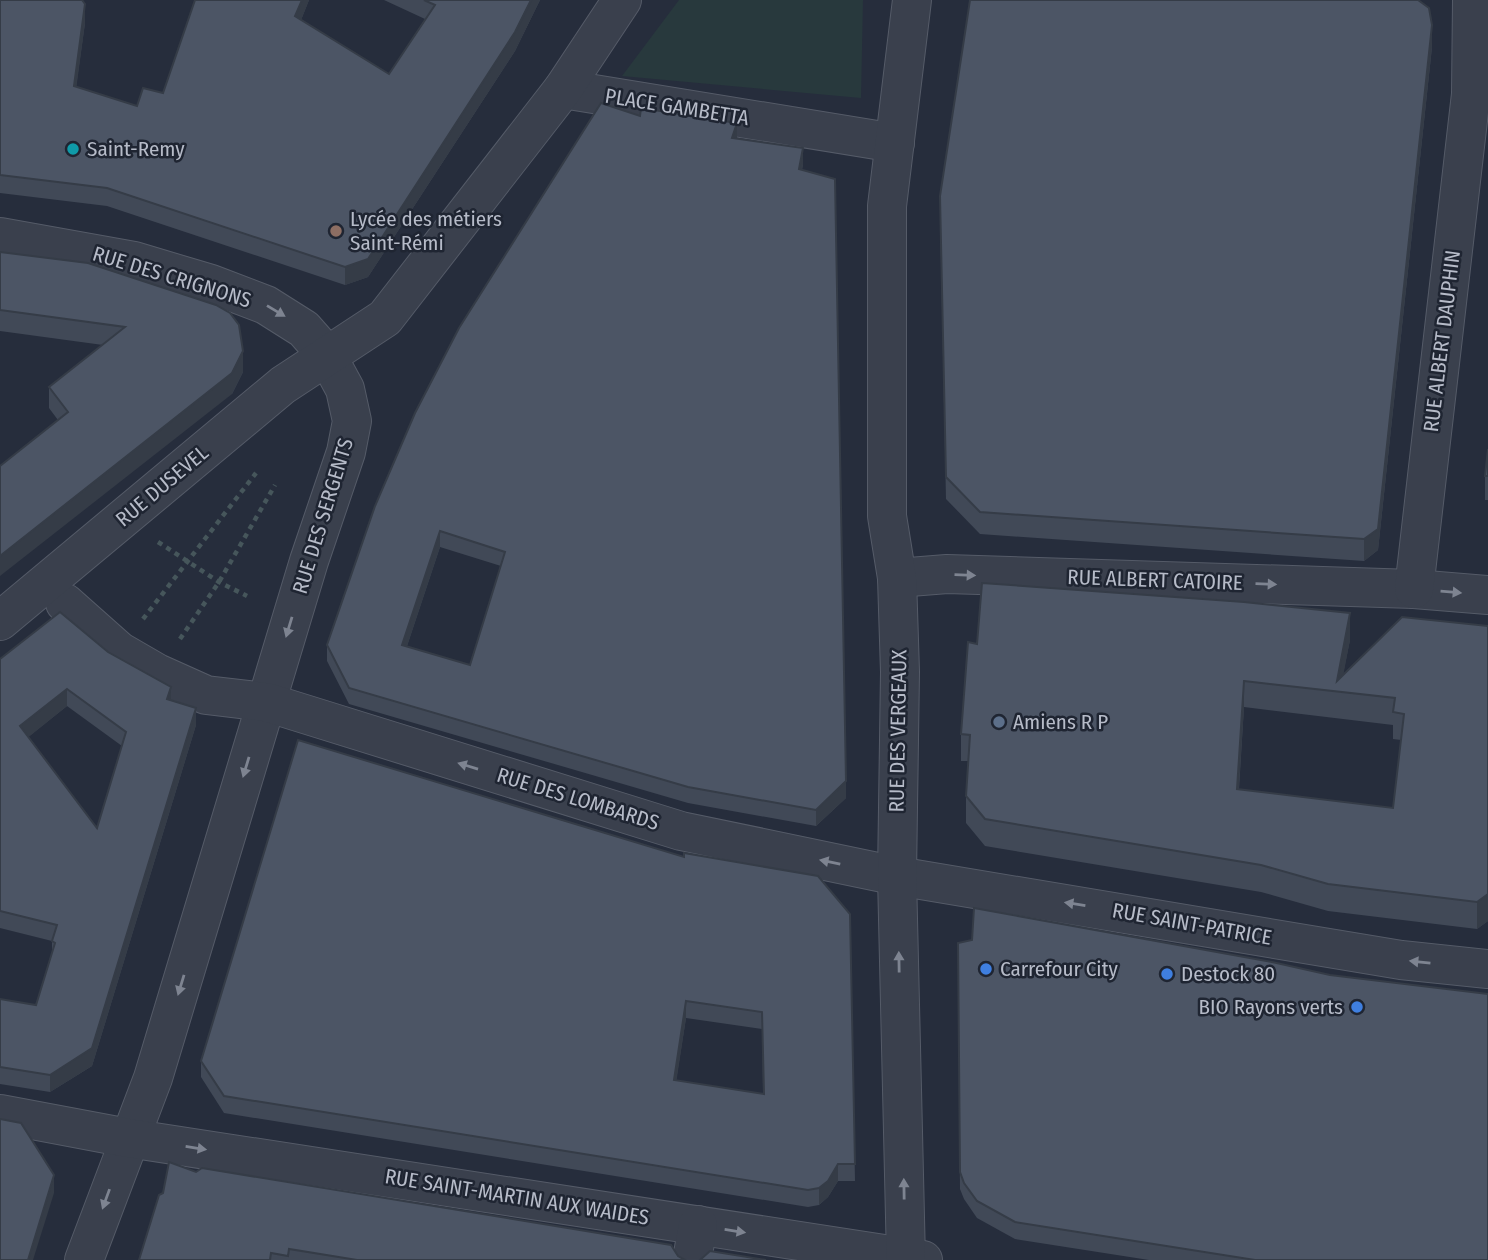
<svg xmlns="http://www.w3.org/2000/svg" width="1488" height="1260" viewBox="0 0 1488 1260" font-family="'Fira Sans Condensed',sans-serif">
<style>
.green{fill:#28393d}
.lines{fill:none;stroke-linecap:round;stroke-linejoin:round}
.minor-casing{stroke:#555b68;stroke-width:40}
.path{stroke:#46565b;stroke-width:4.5;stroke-dasharray:5 5;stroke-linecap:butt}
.minor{stroke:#3a404d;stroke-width:38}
.wall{fill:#414957;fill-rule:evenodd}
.shaded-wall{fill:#353c47}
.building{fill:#4c5565;stroke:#353c47;stroke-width:2;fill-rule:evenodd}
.oneway{fill:#7e8491}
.culture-dot{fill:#0f9aa8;stroke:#1f2532;stroke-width:2.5}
.education-dot{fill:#8d6e63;stroke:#1f2532;stroke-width:2.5}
.service-dot{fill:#5c6f8a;stroke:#1f2532;stroke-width:2.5}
.shop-dot{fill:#3f7fe0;stroke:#1f2532;stroke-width:2.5}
.labels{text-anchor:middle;stroke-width:5;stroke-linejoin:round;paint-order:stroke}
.street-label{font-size:21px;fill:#b6bbc8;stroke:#1f2532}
.poi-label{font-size:21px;fill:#b6bbc8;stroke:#1f2532;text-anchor:start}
</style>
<rect width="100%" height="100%" fill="#262d3c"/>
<polygon class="green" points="679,0 863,0 861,98 622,76"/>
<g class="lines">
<g class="minor-casing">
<g id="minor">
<polyline points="563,89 895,143"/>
<polyline points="0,237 134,261 211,284 266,305 304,329 326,354 345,389 352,421 346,452 309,561 153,1078 84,1260"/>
<polyline points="897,578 947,574 1414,589 1488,595"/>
<polyline points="1414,589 1471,94 1472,0"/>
<polyline points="65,603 119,651 157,673 206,695 266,702 681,831 897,876 1401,960 1488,969"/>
<polyline points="0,621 283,385 385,318 563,89 622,0"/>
<polyline points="0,1114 128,1138 923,1260"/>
<polyline points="692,1260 698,1225"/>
<polyline points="906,1260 897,876 900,672 897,578 887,516 887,206 912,0"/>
</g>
</g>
<g class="path">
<polyline points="158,542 219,582 247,596"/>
<polyline points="143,619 256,473"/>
<polyline points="180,639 219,582 275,485"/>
</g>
<use href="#minor" class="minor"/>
</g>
<g class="wall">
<polygon points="0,0 85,23 76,87 137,106 163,93 195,0 309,0 301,20 389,74 425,19 384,0 540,0 515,51 368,277 345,285 107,206 0,193"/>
<polygon points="1432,47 1378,550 1364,561 980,534 946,499 940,217"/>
<path d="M640,116L737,138L803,164L802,170L846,798L816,826L688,803L349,704L327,661V645ZM440,547L501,566L470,665L407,646Z"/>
<polygon points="0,252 243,372 232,394 58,420 49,408 49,387 103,345 0,331"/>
<polygon points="1488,449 1488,500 1485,500 1485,476"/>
<path d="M1488,626V921L1477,929L1328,911L1261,892L985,846L966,823V796L968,761H961V734L977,644L1350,640L1343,674ZM1244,707L1393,725V739L1401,740L1393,808L1239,789Z"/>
<path d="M108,652L171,700L196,725L92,1066L50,1092L0,1084V999L36,1005L52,953V941L0,928V659ZM67,706L122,746L97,828L28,737Z"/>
<path d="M850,914L855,1181H838L828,1197L819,1205L808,1207L224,1113L201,1077V1061ZM686,1018L762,1029L763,1094L676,1081Z"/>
<polygon points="958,943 1488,1260 1149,1260 1015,1239 977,1218 964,1199 960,1189"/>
<polygon points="196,1172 678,1256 685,1260 139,1260"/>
</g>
<g class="shaded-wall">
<polygon points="302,0 309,0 295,35 295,16"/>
<polygon points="531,0 540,0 515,51 368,277 345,285 345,267"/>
<polygon points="85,4 85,23 74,105 74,86"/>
<polygon points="1432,25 1432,47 1378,550 1364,561 1364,539"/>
<polygon points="737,123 737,139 732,138"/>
<polygon points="803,148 803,164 799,185 799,169"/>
<polygon points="243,351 243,372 232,394 0,576 0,556"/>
<polygon points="440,531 440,547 402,661 402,645"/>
<polygon points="1350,613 1350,640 1340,692 1337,681"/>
<polygon points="1244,681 1244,707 1237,815 1237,789"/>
<polygon points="171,687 171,705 167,699"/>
<polygon points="67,689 67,706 20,744 20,726"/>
<polygon points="196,708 196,725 92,1066 50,1092 50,1075"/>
<polygon points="846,781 846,798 816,826 816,810"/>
<polygon points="1488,894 1488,921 1477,929 1477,902"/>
<polygon points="686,1001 686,1018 674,1097 674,1080"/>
<polygon points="838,1164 838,1181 828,1197 819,1205 819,1188"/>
<polygon points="54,1175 54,1193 33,1260 28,1260"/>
</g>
<g class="building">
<polygon points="0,0 82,0 85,4 74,86 137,106 143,88 163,93 195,0 302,0 295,16 389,74 435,5 424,0 531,0 515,32 368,259 345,267 107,188 0,175"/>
<polygon points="970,0 1418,0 1429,8 1432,25 1378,529 1364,539 980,512 946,477 940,196"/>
<path d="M601,103L640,116L641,108L737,123L732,138L803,148L799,169L835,179L846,781L816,810L688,787L349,688L327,645L375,506L415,413L459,328ZM440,531L505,552L470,665L402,645Z"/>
<polygon points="0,252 88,263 216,305 230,313 239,325 243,351 232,373 0,556 0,466 68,412 49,387 125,327 0,310"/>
<polygon points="1488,449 1488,476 1485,476"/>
<path d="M982,583L1244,602L1350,613L1337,681L1402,617L1488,626V894L1477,902L1328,884L1261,865L985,819L966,796L970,735L961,734L968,642L977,644ZM1244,681L1395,698L1393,712L1404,714L1393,808L1237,789Z"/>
<path d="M60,612L108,652L171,687L167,699L196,708L92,1048L50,1075L0,1067V999L36,1005L55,943L52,941L57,925L0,911V659ZM67,689L126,732L97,828L20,726Z"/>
<path d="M298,740L684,857V853L818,876L850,914L855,1164H838L828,1181L819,1188L808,1190L224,1096L201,1061ZM686,1001L762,1012L764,1094L674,1080Z"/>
<polygon points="974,908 1272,962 1330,975 1488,994 1488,1260 1255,1260 1015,1222 977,1201 964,1183 960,1172 958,943 972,940"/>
<polygon points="0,1119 21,1123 54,1175 28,1260 0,1260"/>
<polygon points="169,1162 196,1172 202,1168 671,1245 678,1256 685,1260 357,1260 289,1249 288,1256 271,1253 270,1260 139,1260 159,1195 163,1193"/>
<polygon points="710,1251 766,1260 700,1260"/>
</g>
<defs><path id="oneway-solid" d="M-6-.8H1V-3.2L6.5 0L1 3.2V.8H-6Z" transform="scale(1.75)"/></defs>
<g class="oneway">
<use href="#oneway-solid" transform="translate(276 311) rotate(31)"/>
<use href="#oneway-solid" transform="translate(965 575) rotate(2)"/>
<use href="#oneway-solid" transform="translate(1266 584) rotate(2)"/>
<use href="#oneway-solid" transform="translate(1451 592) rotate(5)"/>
<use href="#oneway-solid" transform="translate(289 627) rotate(107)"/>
<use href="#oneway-solid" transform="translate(468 766) rotate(-163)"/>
<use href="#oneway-solid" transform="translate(246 767) rotate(107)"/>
<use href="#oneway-solid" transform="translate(830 862) rotate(-168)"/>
<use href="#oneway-solid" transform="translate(1075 904) rotate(-171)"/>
<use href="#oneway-solid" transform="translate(899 962) rotate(-91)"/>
<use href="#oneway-solid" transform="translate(1420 962) rotate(-174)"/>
<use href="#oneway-solid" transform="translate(181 985) rotate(107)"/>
<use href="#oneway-solid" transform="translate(196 1148) rotate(9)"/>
<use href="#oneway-solid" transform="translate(904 1189) rotate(-91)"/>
<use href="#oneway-solid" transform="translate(106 1199) rotate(110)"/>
<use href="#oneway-solid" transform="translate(735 1231) rotate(9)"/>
</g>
<circle class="culture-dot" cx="73" cy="149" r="7"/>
<circle class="education-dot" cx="336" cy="231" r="7"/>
<circle class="service-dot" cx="999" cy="722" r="7"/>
<g class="shop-dot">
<circle cx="986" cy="969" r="7"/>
<circle cx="1167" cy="974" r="7"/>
<circle cx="1357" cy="1007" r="7"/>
</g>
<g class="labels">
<g class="street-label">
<text transform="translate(677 107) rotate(9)" y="7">PLACE GAMBETTA</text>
<text transform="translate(172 277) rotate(17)" y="7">RUE DES CRIGNONS</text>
<text transform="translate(1442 341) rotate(-83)" y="7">RUE ALBERT DAUPHIN</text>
<text transform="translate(162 486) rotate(-40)" y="7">RUE DUSEVEL</text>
<text transform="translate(323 516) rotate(-73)" y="7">RUE DES SERGENTS</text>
<text transform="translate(1155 580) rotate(2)" y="7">RUE ALBERT CATOIRE</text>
<text transform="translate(898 731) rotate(-89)" y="7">RUE DES VERGEAUX</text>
<text transform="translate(578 799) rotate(17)" y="7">RUE DES LOMBARDS</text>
<text transform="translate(1192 924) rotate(10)" y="7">RUE SAINT-PATRICE</text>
<text transform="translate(517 1197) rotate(9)" y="7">RUE SAINT-MARTIN AUX WAIDES</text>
</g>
<g class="poi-label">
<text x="87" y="156">Saint-Remy</text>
<text x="350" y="226">Lycée des métiers<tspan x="350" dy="24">Saint-Rémi</tspan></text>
<text x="1013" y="729">Amiens R P</text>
<text x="1000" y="976">Carrefour City</text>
<text x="1181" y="981">Destock 80</text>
<text x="1343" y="1014" text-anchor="end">BIO Rayons verts</text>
</g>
</g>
</svg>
